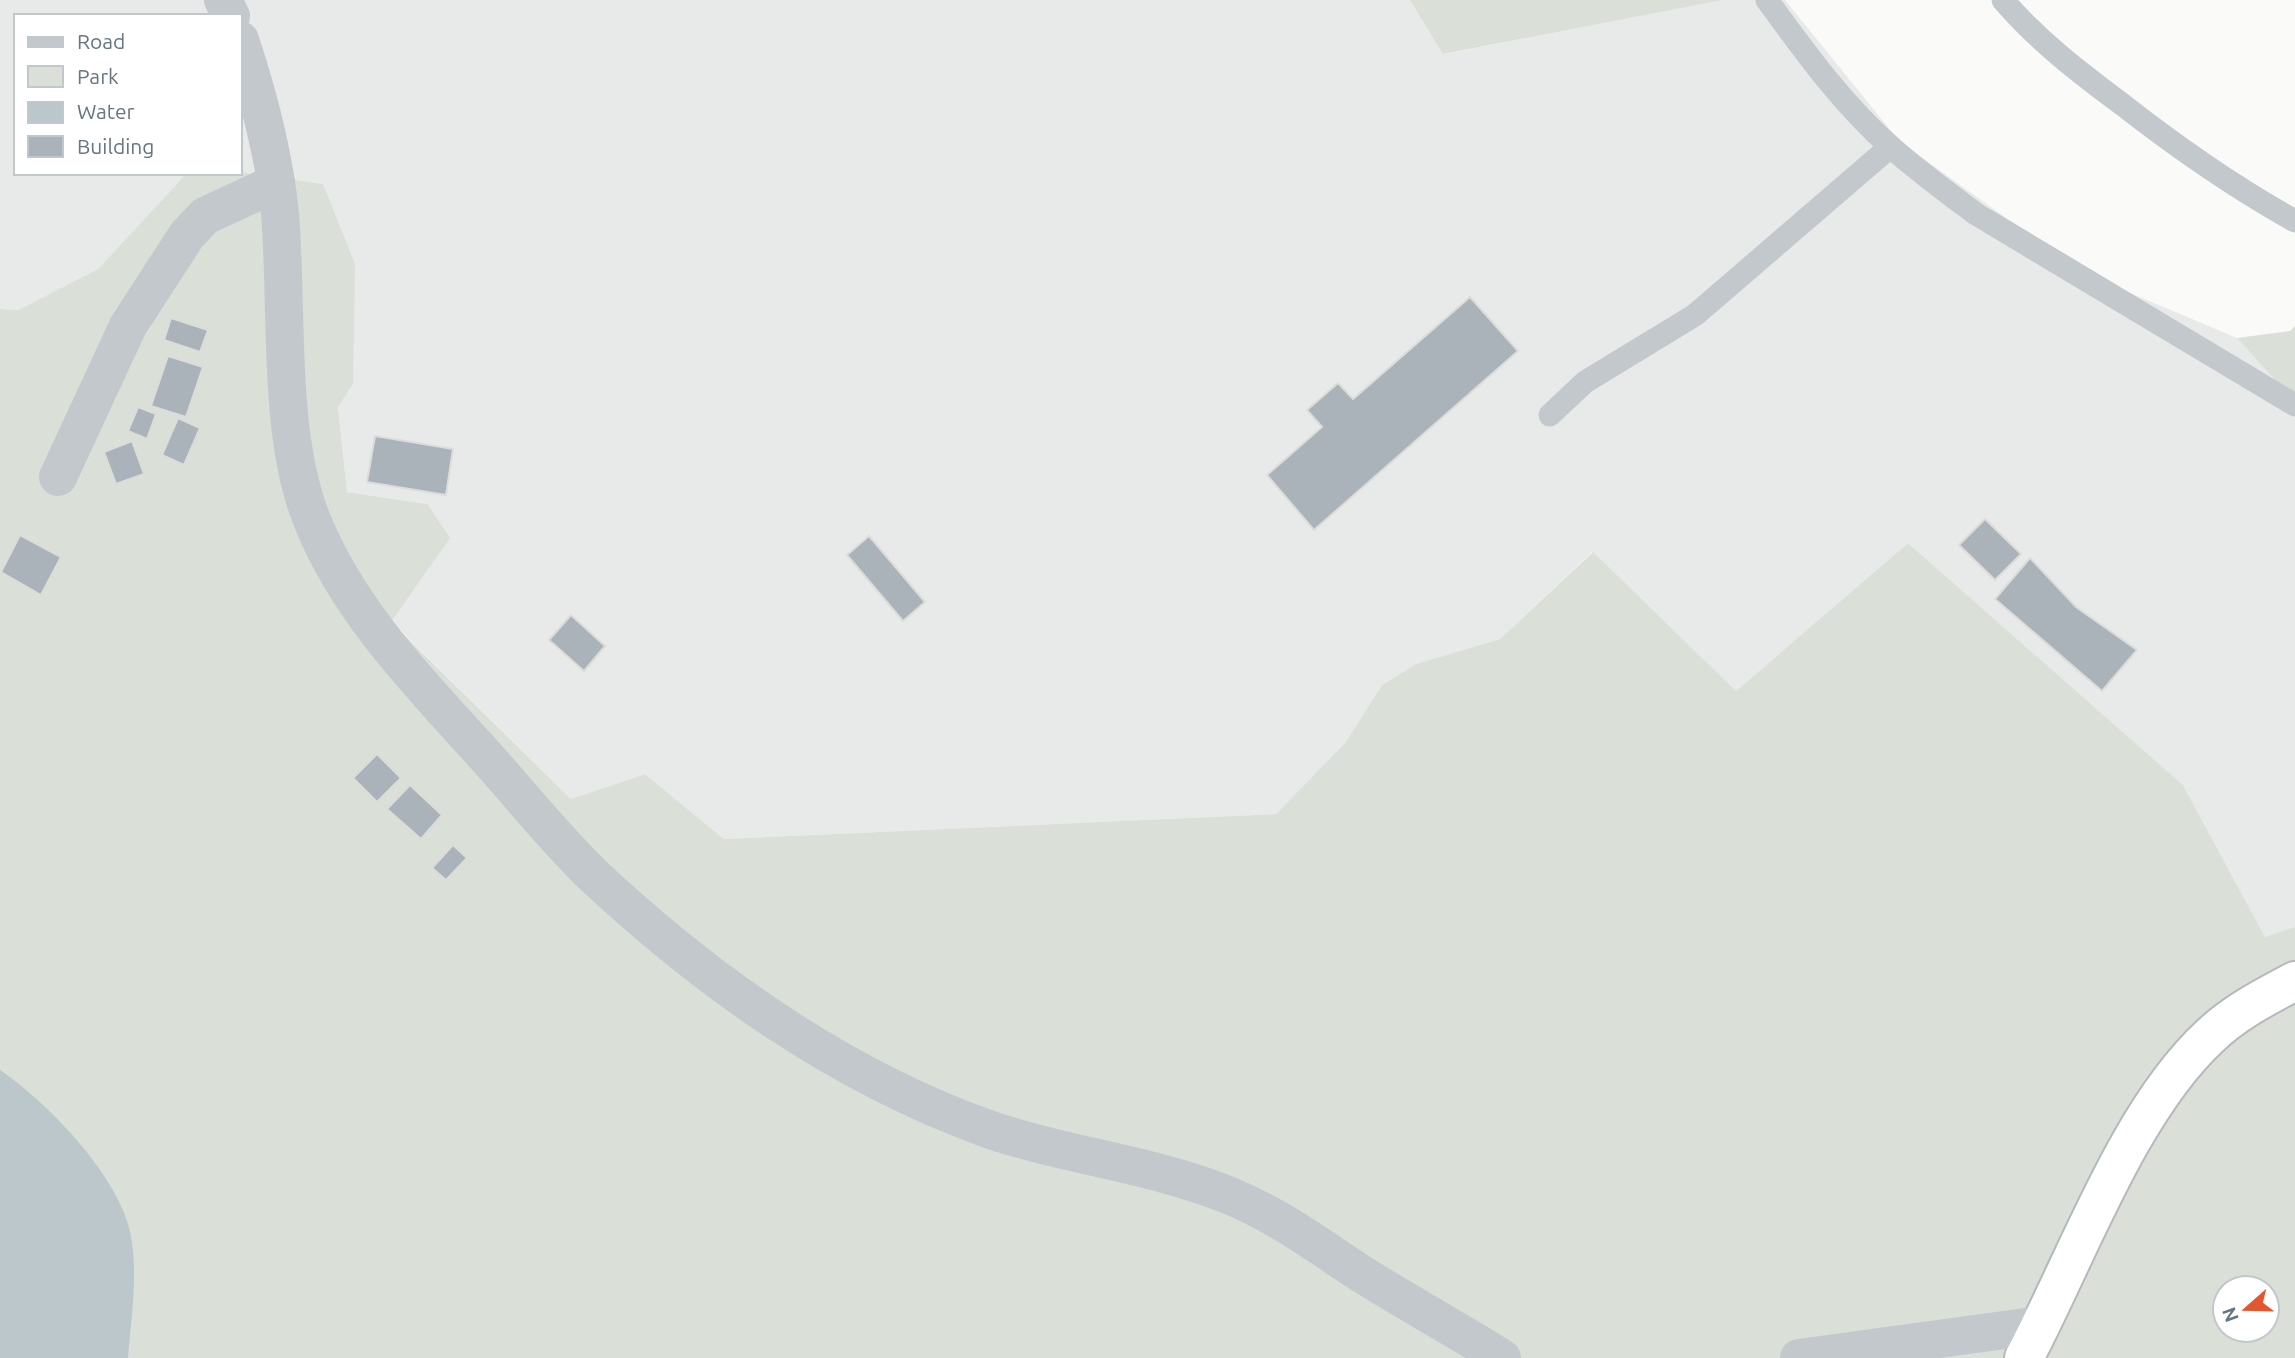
<svg xmlns="http://www.w3.org/2000/svg" width="2295" height="1358" viewBox="0 0 2295 1358" font-family="Ubuntu,sans-serif">
<style>
.built{fill:#e8e9e9}
.green{fill:#dadfd7;fill-rule:evenodd}
.water{fill:#bbc7cb}
.building{fill:#aab3b9;stroke:#dcdcda;stroke-width:2}
.lines{fill:none;stroke-linecap:round;stroke-linejoin:round}
.highway-casing{stroke:#b4b9bd;stroke-width:42}
.lane{stroke:#c3c8cc;stroke-width:23}
.street{stroke:#c3c8cc;stroke-width:38}
.highway{stroke:#fff;stroke-width:38}
</style>
<rect width="100%" height="100%" fill="#fafaf8"/>
<polygon class="built" points="0,0 1410,0 1444,54 1723,0 1785,0 1900,142 2009,220 2128,292 2237,338 2295,402 2295,927 2265,937 2183,785 1908,543 1736,691 1592,552 1500,639 1416,664 1382,685 1345,743 1276,814 724,839 645,774 571,799 391,621 427,504 347,492 338,406 353,384 323,184 240,172 240,16 16,16 16,173 187,173 98,269 18,310 0,309"/>
<g class="green">
<polygon points="1410,0 1723,0 1443,54"/>
<path d="M240,172L323,184L355,264L353,384L338,407L347,492L427,504L450,538L391,622L571,799L645,774L724,839L1276,814L1345,743L1382,685L1416,664L1500,639L1593,552L1736,691L1908,543L2183,785L2265,937L2295,927V1358H0V309L18,310L98,269L187,173ZM2225,1288H2267V1330H2225Z"/>
<polygon points="2295,326 2295,402 2237,338 2290,331"/>
</g>
<path class="water" d="M0,1070C47,1102 112,1170 128,1224C140,1266 131,1316 128,1358H0Z"/>
<g class="building">
<polygon points="1470,297 1518,351 1314,530 1267,475 1322,427 1307,410 1338,383 1353,399"/>
<polygon points="171,318 208,330 200,352 164,340"/>
<polygon points="168,356 203,367 186,417 151,406"/>
<polygon points="138,407 156,414 147,439 128,431"/>
<polygon points="178,418 200,428 184,465 162,455"/>
<polygon points="375,436 453,449 446,495 367,482"/>
<polygon points="132,441 144,474 116,484 104,452"/>
<polygon points="1985,519 2021,554 1995,580 1959,545"/>
<polygon points="20,535 61,557 41,595 1,572"/>
<polygon points="869,536 925,602 903,621 847,555"/>
<polygon points="2030,558 2076,607 2137,650 2102,691 1995,599"/>
<polygon points="571,615 605,646 584,671 549,640"/>
<polygon points="377,754 401,778 377,802 353,778"/>
<polygon points="410,785 442,815 421,839 387,809"/>
<polygon points="453,845 467,858 446,880 432,868"/>
</g>
<g class="lines">
<g class="highway-casing">
<path id="highway" d="M2024,1358C2077,1258 2128,1112 2210,1036C2235,1012 2265,997 2295,981"/>
</g>
<g class="lane">
<path d="M1767,0C1805,52 1843,105 1892,148C1918,171 1948,193 1976,214L2295,405"/>
<path d="M2003,0C2038,41 2080,73 2123,105C2178,148 2234,187 2295,221"/>
<polyline points="1550,415 1585,382 1695,315 1890,147"/>
</g>
<g class="street">
<polyline points="223,0 231,16"/>
<path d="M240,40C259,97 274,154 280,214C288,308 277,434 312,520C349,613 423,687 489,760C524,799 558,842 596,878C710,984 840,1076 988,1129C1066,1156 1152,1164 1228,1195C1275,1214 1315,1243 1357,1271C1404,1301 1454,1328 1502,1358"/>
<polyline points="58,477 128,326 187,235 205,216 276,183"/>
<polyline points="1799,1358 2041,1325"/>
</g>
<use href="#highway" class="highway"/>
</g>
<rect x="14" y="14" width="228" height="161" fill="#ffffff" stroke="#c1c8cd" stroke-width="2"/>
<rect x="28" y="37" width="35" height="10" fill="#c3c8cc" stroke="#c1c8cd" stroke-width="2"/>
<text x="77" y="49" font-size="21" fill="#657683">Road</text>
<rect x="28" y="66" width="35" height="21" fill="#dadfd7" stroke="#c1c8cd" stroke-width="2"/>
<text x="77" y="84" font-size="21" fill="#657683">Park</text>
<rect x="28" y="102" width="35" height="21" fill="#bbc7cb" stroke="#c1c8cd" stroke-width="2"/>
<text x="77" y="119" font-size="21" fill="#657683">Water</text>
<rect x="28" y="136" width="35" height="21" fill="#aab3b9" stroke="#c1c8cd" stroke-width="2"/>
<text x="77" y="154" font-size="21" fill="#657683">Building</text>
<g transform="translate(2246 1309) rotate(250)"><circle r="33" fill="#ffffff" stroke="#c1c8cd" stroke-width="2"/>
<path d="M0-5L12 26L0 18L-12 26Z" fill="#e4572e"/>
<text y="-10" font-size="19" font-weight="bold" text-anchor="middle" fill="#657683">N</text>
</g>
</svg>
